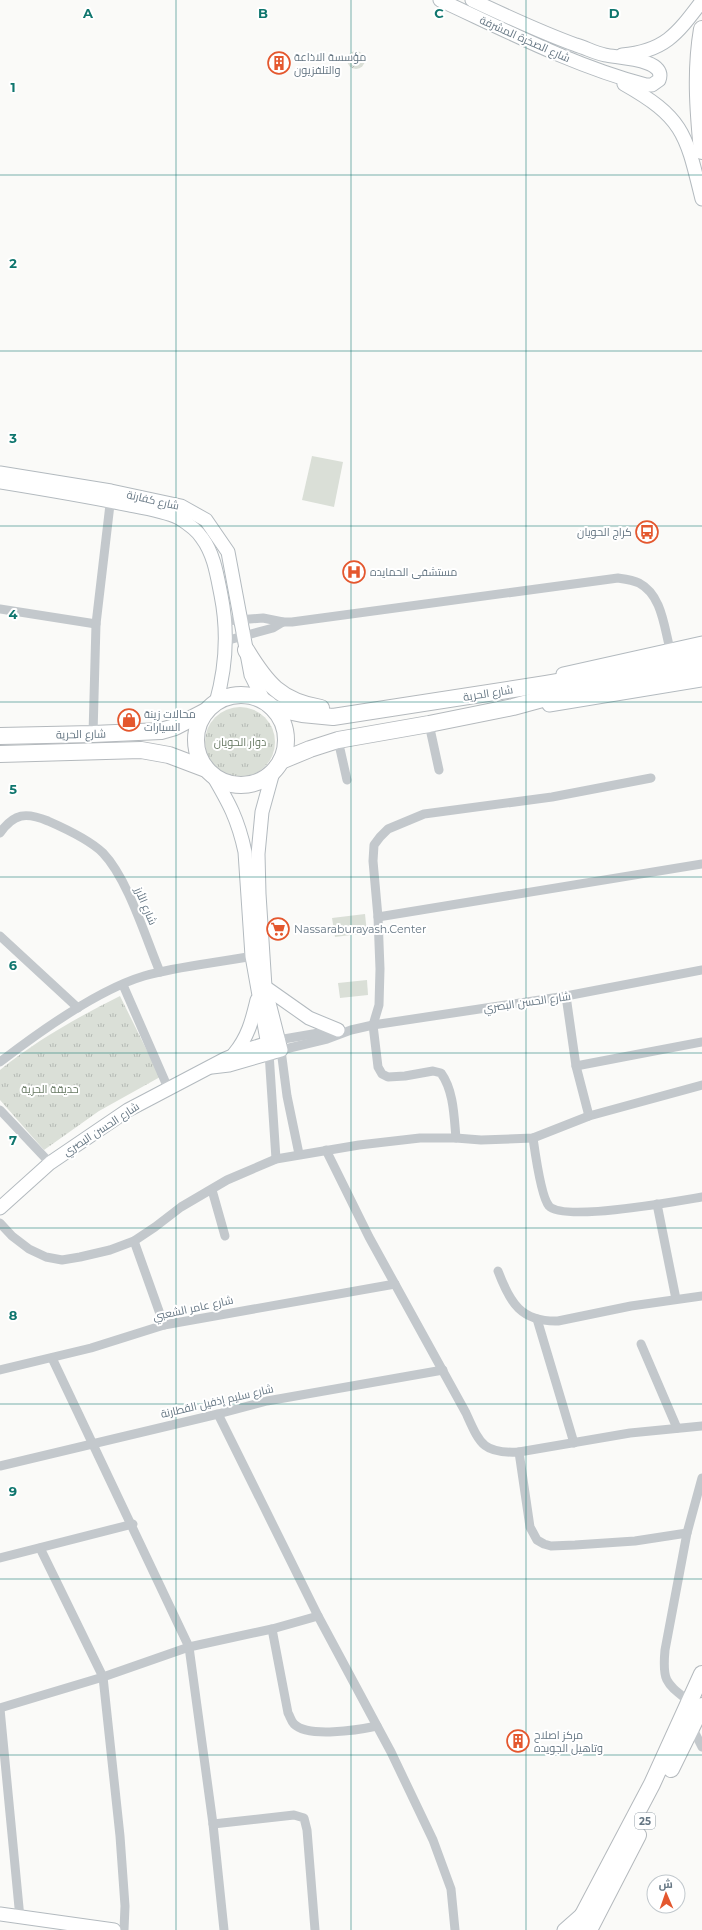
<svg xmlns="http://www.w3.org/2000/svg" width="702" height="1930" viewBox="0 0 702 1930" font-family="Montserrat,Cairo,sans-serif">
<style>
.grass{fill:#dadfd7}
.park{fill:url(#park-tufts)}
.garden{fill:url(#garden-furrows)}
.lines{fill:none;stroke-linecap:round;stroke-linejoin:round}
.secondary-casing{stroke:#b3babf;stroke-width:15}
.highway-casing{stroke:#b4b9bd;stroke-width:18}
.street{stroke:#c3c8cc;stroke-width:9}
.secondary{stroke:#fff;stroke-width:13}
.highway{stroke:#fff;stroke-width:16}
.grid{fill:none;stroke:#0f766e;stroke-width:1;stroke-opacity:0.55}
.labels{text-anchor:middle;stroke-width:4;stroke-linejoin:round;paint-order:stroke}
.shield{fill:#fff;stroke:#939fa8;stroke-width:1}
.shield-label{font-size:10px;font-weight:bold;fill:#657683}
.street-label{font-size:11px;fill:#657683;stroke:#fff}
.poi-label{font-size:11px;fill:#657683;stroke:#fff;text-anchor:start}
.park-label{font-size:11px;fill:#687a64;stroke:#fff}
.grid-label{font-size:13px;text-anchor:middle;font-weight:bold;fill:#0f766e;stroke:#fff;stroke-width:4;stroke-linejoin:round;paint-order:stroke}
</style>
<defs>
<pattern id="park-tufts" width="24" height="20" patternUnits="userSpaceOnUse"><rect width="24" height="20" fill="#dadfd7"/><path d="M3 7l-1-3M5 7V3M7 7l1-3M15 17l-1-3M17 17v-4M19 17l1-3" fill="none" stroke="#b4b9b4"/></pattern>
<pattern id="garden-furrows" width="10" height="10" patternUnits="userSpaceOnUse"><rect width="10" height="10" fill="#dadfd7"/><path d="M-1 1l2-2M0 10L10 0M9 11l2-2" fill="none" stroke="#b4b9b4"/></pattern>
</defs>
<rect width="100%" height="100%" fill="#fafaf8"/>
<g class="grass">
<polygon points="312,456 343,462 334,507 302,500"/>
<polygon points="365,914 367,933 335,937 332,918"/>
<polygon points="367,980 368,995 340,998 338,983"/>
</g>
<g class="park">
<circle cx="240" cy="742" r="35"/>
<path d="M120,996L160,1077L99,1111L44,1150L0,1100V1070C37,1040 78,1017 120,996Z"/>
</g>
<circle class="garden" cx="356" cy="60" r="9"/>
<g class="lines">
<g class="secondary-casing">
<g id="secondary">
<path d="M440,0C507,31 574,66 646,85H652L659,80C667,59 619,58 605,55C595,53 586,48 576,45C540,32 506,16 472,0"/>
<path d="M622,55C665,51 677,34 702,1"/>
<path d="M624,84C684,118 686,134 702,199"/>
<polyline points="0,473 111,491 181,506 206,520 228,552 251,675 264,701"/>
<path d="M0,482C43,489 86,496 129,505C145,508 164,511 179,518C187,523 197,530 202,538C214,554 217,575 221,595C228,630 226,668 216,703"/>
<polyline points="563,674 702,643"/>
<polyline points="549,705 702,680"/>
<path d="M212,774C229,803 238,819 245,852L252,956L269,1051"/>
<polyline points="265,987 309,1018 338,1030"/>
<path d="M234,1054C248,1037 252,1021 257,1000"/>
<polyline points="212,1067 229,1065 281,1050 265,987 259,894 258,854 262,812 273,772"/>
<polyline points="0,1208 50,1163 128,1110 225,1059 249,1049 278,1040"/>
<polyline points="0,1914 114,1930"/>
<polyline points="564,1930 581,1915"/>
</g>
</g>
<g class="highway-casing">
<g id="highway">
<path d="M702,29C695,70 698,110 702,151"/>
<path d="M246,650C266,683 280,701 321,708"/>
<circle cx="241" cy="740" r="45"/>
<polyline points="273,708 302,714 333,717 546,684 702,657"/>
<polyline points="0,736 93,734 161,731 175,727 206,711"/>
<polyline points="0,754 141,750 169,755 206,769"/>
<polyline points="281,761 310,749 338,740 429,724 513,707 546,698 702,668"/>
<polyline points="671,1769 702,1706"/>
<polyline points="575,1930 652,1784 702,1674"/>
<polyline points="589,1930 638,1835"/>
</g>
</g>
<g class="street">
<polyline points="0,609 96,624"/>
<path d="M225,621L263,618L283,622H292L618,578C625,579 633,580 639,583C662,595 664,627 670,649"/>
<polyline points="225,641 273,628 283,622"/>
<polyline points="429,724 439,770"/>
<polyline points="93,734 96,624 111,496"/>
<polyline points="338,740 347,780"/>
<path d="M0,833C14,813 26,812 48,821C64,828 91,841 103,853C128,879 146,939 160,972"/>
<polyline points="378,917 702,864"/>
<polyline points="0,936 78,1008"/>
<polyline points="123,985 168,1088"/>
<polyline points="566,996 576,1066 589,1116"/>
<polyline points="278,1040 336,1030"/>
<polyline points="269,1053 276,1159"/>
<path d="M0,1062C39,1032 97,990 144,976C179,966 217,963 252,956"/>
<polyline points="576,1066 702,1042"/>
<polyline points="0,1110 50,1163"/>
<path d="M456,1138C454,1117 454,1091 441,1073L433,1071L405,1076L388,1077L382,1074L378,1067L373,1025L379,1005L380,969L378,917L373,861L374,845L380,837L388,829L424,814L552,797L651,778"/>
<path d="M533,1138C535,1152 541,1197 549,1206C564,1222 678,1201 702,1197"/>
<path d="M326,1150L369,1237L466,1413C480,1444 483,1454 519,1452L530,1527L537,1540L544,1544L551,1546L575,1545L635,1541L687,1533"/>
<polyline points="299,1154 287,1096 281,1050 327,1039 351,1030 373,1025 566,996 702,970"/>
<polyline points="212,1190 225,1236"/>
<polyline points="657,1204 676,1299"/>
<polyline points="0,1223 12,1236 29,1249 46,1257 62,1260 80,1257 110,1250 134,1241 155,1227 181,1207 227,1180 276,1159 359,1145 420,1138 456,1138 481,1140 533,1138 589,1116 702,1085"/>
<polyline points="134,1241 164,1325"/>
<path d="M498,1271C510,1303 521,1322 558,1321L631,1306L702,1296"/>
<polyline points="537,1319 574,1443"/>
<polyline points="641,1344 677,1428"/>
<polyline points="52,1358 189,1647 213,1824 224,1930"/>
<polyline points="0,1370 91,1348 164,1325 395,1284"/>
<polyline points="218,1414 318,1616 391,1752 433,1840 451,1889 455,1930"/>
<polyline points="519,1452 630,1433 702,1426"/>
<polyline points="0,1466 218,1414 267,1401 443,1370"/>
<polyline points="40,1548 103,1677 120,1836 125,1906 124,1930"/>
<polyline points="0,1558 133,1524"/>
<path d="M272,1629L288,1713C290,1716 291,1721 294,1724C308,1738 358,1730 377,1726"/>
<path d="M690,1702C666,1683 662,1682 665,1650L687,1533L702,1478"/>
<polyline points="0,1708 103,1677 189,1647 272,1629 318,1616"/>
<polyline points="0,1709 20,1918"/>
<polyline points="692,1727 702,1747"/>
<polyline points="213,1824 294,1815 304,1818 307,1830 315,1930"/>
</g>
<use href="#secondary" class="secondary"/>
<use href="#highway" class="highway"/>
</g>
<path class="grid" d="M176,0V1930M351,0V1930M526,0V1930M0,175H702M0,351H702M0,526H702M0,702H702M0,877H702M0,1053H702M0,1228H702M0,1404H702M0,1579H702M0,1755H702"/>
<defs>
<g id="building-ring" transform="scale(1.15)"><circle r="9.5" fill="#fff" stroke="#e4572e" stroke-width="1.5"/><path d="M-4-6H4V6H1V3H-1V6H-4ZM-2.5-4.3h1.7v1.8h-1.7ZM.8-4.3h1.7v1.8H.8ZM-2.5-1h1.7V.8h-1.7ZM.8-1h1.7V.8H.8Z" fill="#e4572e"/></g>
<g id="bus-ring" transform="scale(1.15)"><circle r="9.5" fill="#fff" stroke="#e4572e" stroke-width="1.5"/><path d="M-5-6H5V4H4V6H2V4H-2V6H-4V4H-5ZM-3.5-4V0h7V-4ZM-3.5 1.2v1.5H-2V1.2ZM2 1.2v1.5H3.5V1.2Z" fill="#e4572e"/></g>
<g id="hospital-ring" transform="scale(1.15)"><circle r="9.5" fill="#fff" stroke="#e4572e" stroke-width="1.5"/><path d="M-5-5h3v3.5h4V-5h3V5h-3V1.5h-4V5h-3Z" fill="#e4572e"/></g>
<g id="shop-ring" transform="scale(1.15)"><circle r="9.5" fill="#fff" stroke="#e4572e" stroke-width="1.5"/><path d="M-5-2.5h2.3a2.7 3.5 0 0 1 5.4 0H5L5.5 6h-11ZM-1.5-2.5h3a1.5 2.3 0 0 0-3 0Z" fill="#e4572e"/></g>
<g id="supermarket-ring" transform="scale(1.15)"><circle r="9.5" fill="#fff" stroke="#e4572e" stroke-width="1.5"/><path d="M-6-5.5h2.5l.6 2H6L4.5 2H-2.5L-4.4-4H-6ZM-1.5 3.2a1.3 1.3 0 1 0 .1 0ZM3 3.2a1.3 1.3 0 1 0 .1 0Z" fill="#e4572e"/></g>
</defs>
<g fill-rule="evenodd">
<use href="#building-ring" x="279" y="63"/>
<use href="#bus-ring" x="647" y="532"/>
<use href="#hospital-ring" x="354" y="572"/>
<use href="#shop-ring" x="129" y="720"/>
<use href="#supermarket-ring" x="278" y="929"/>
<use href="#building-ring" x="518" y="1741"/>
</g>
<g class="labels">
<rect class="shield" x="635" y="1813" width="20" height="16" rx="3"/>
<g class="shield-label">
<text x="645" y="1825">25</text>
</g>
<g class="street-label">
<text transform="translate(525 39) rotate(24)" y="4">شارع الصخرة المشرفة</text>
<text transform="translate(153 500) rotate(13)" y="4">شارع كفارنة</text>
<text transform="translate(488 693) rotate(-9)" y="4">شارع الحرية</text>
<text transform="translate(81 734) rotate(-1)" y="4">شارع الحرية</text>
<text transform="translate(146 906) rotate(67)" y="4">شارع الأرز</text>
<text transform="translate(527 1002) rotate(-8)" y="4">شارع الحسن البصري</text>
<text transform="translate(101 1129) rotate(-33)" y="4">شارع الحسن البصري</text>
<text transform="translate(193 1308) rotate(-12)" y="4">شارع عامر الشعبي</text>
<text transform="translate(217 1401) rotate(-13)" y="4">شارع سليم إذفيل القطارنة</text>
</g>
<g class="poi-label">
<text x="294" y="61">مؤسسة الاذاعة<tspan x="294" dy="13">والتلفزيون</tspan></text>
<text x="632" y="536" text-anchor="end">كراج الحويان</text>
<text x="370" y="576">مستشفى الحمايده</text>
<text x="144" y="718">محالات زينة<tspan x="144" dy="13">السيارات</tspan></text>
<text x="294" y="933">Nassaraburayash.Center</text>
<text x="534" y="1739">مركز اصلاح<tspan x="534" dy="13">وتاهيل الجويده</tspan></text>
</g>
<g class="park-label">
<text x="240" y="746">دوار الحويان</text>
<text x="50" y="1093">حديقة الحرية</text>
</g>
</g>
<g class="grid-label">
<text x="88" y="18">A</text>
<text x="263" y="18">B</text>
<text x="439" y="18">C</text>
<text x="614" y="18">D</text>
<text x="13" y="92">1</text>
<text x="13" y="268">2</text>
<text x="13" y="443">3</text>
<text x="13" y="619">4</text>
<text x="13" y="794">5</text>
<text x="13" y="970">6</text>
<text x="13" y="1145">7</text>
<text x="13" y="1320">8</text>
<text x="13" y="1496">9</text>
</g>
<g transform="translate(666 1894) rotate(358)"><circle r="19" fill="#ffffff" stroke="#c1c8cd"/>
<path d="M0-3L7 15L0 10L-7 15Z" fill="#e4572e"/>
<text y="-6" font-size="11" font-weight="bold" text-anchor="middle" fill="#657683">ش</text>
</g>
</svg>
